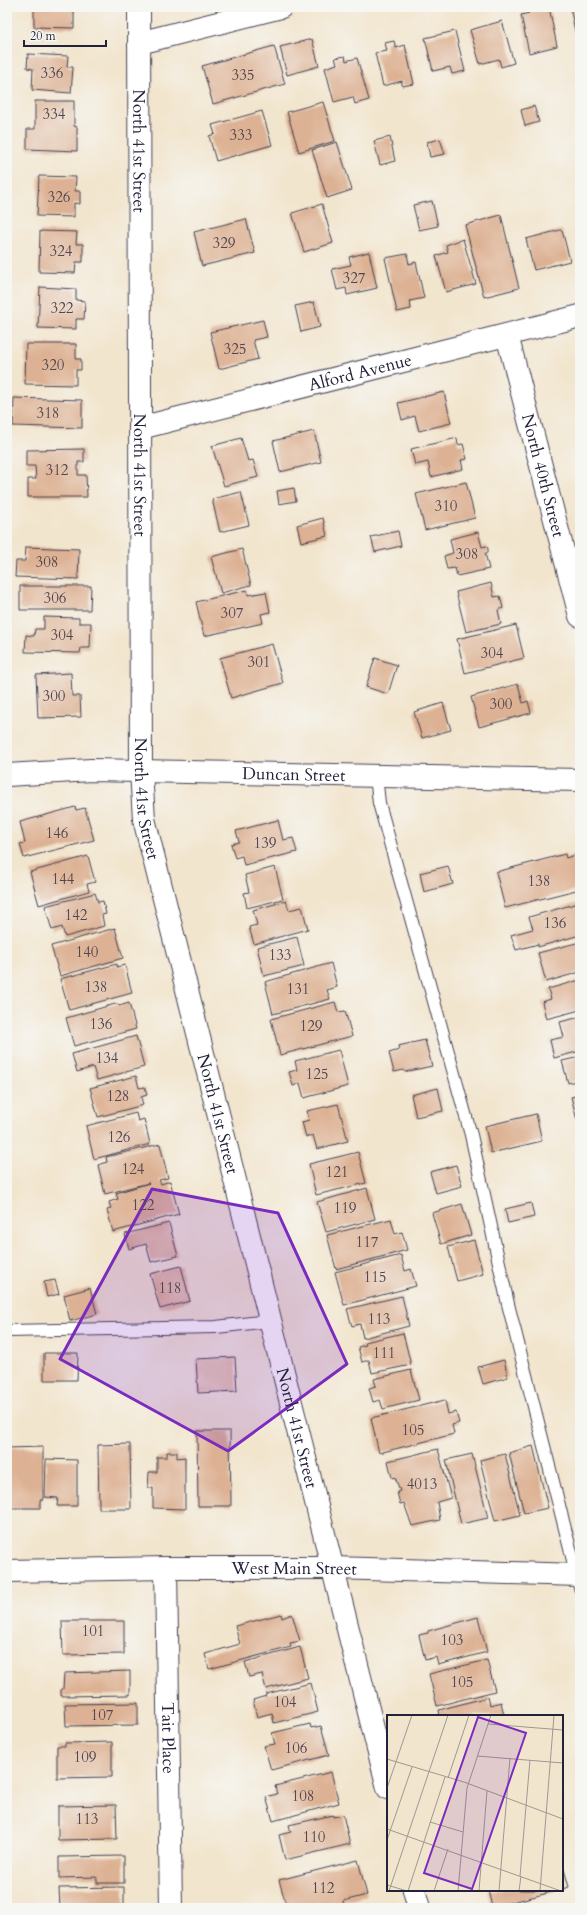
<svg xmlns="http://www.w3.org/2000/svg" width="587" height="1915" viewBox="0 0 587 1915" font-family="Cardo,serif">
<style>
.building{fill:#ddb193}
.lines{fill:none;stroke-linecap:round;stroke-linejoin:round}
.service-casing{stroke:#413f51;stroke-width:14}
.minor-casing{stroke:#413f51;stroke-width:24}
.service{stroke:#fff;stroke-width:12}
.minor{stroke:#fff;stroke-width:22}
.marked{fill:#7b2cbf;fill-opacity:0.2;stroke:#7b2cbf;stroke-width:3;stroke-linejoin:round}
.labels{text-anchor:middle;stroke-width:3.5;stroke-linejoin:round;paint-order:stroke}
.number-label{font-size:15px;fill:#514651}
.street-label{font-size:17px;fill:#22223b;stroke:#f6f6f2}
.inset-road{fill:none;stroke:#9f9793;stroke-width:1}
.view{fill:#7b2cbf;fill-opacity:0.15;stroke:#7b2cbf;stroke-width:2}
.inset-edge{fill:none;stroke:#22223b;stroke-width:2}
</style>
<rect width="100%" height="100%" fill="#f6f6f2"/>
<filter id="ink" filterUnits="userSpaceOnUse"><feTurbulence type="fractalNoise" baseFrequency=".025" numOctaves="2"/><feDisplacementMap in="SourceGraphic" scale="8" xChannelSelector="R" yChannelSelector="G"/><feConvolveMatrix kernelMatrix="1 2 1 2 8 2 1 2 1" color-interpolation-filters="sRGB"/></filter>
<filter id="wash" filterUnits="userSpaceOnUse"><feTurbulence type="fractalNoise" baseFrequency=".012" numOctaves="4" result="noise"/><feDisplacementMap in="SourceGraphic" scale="16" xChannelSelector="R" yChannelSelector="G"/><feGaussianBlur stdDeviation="0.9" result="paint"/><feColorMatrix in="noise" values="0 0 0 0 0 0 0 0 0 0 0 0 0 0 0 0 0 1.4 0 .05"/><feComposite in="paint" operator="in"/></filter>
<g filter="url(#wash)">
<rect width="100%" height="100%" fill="#f2e5ce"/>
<g id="blocks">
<g class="building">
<polygon points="34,7 74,7 74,28 34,27"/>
<polygon points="528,7 549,7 557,46 529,53 521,15 529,13"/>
<polygon points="570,7 580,7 580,35 576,36"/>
<polygon points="502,21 514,63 501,67 499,59 480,64 470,30"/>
<polygon points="455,31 465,71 452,74 450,67 433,71 425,38"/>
<polygon points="312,39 319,66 287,75 280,47"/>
<polygon points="394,41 396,48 405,45 414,84 402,86 402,81 383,86 375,53 387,51 385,43"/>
<polygon points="274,46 285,84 213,104 202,66"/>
<polygon points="28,54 68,56 67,67 73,67 71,93 32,90 33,69 27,68"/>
<polygon points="345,56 346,61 357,58 369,100 355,104 353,97 334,102 325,68 337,64 335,58"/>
<polygon points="35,101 74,101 74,126 77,127 77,151 27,149 27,129 35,129"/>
<polygon points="323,102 335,141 299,152 287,112"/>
<polygon points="534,106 539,122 525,126 521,110"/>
<polygon points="262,111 272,145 216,161 209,136 215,134 212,125"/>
<polygon points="390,137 395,161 380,165 374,141"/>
<polygon points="440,139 445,154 430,157 427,142"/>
<polygon points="337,142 352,190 327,198 312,150"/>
<polygon points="39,176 76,177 75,191 80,191 80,204 74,203 74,217 37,216"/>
<polygon points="432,201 438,226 419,230 413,205"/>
<polygon points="322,204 333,243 304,252 292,213"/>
<polygon points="501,215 519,288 484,297 465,225"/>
<polygon points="246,219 255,253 202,266 194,232"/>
<polygon points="560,230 562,230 570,261 534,270 526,239"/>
<polygon points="40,231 77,232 76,244 83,244 83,262 76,262 75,273 39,272"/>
<polygon points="463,239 476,284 446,292 436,256 448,252 446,245"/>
<polygon points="369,252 377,288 347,295 346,288 337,290 332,269 351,265 349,257"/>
<polygon points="407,254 409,264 416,262 424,298 410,301 411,309 397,312 385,258"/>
<polygon points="40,287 76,289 76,300 85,301 84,319 76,319 76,329 38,328"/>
<polygon points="314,302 320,327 301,332 295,306"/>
<polygon points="263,320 267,337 253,340 258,359 219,369 210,332"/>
<polygon points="26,344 76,344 76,359 81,359 81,370 76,370 76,385 25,384"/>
<polygon points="444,392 451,423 419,431 415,416 402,420 398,403"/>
<polygon points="14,398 82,400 82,428 13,426"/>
<polygon points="314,431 321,462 280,472 273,441"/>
<polygon points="241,438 248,461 253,460 258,477 224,486 212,446"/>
<polygon points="457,438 458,445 463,444 467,459 461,460 463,469 431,477 428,462 415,465 411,449"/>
<polygon points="84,449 84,462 78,462 78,475 86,475 87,497 28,497 28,479 36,479 35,466 26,466 26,450"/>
<polygon points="466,482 475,518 425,530 416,494"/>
<polygon points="294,488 296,501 279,504 277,491"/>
<polygon points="241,492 249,525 220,532 212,499"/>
<polygon points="323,518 327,536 301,542 297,525"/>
<polygon points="398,531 401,546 375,552 371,537"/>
<polygon points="478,532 482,547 487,546 488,549 488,553 485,553 489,569 457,576 455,568 447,569 444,556 453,553 450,539"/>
<polygon points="26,547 79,549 78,579 15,577 16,561 25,561"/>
<polygon points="242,549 251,585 221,593 211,557"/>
<polygon points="491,583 494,597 500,596 503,608 498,610 501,624 466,632 456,592"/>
<polygon points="20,586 91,586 90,610 20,610"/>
<polygon points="247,590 248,595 266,592 270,612 261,614 263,623 204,636 196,602"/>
<polygon points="44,617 79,618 79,623 91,623 90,648 81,648 80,653 25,652 26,635 34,636 35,629 44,629"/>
<polygon points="516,625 524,658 465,673 457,639"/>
<polygon points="272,644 283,683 231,698 220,658"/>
<polygon points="375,658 397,665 388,694 366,687"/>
<polygon points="71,673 72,696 80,696 81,717 38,718 36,675"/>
<polygon points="518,684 523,703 528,701 531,713 479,727 471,697"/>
<polygon points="443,703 451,730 422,738 414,712"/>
<polygon points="75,807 76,810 85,808 94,840 24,858 20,844 25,843 20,822"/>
<polygon points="278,820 283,840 293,838 297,852 244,865 242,856 235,858 231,844 239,842 236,831"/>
<polygon points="565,854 566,858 575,855 580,874 580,889 505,908 496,872"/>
<polygon points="88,856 95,882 87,884 89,891 39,905 30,872"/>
<polygon points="448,866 453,884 424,892 420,873"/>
<polygon points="275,867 283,899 247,908 244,893 249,892 245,875"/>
<polygon points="95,893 98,902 103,901 106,914 102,915 104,926 65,937 62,927 52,930 45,906"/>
<polygon points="286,901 289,910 302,907 308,929 254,944 249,927 257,925 253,910"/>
<polygon points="578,903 580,908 580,935 538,947 538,944 516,950 511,935 533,929 529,917"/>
<polygon points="115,928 123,958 60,976 51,946"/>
<polygon points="297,937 304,966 264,976 257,947"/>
<polygon points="580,942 580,972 546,982 538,953"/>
<polygon points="331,963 337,987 327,990 330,999 273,1014 265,982"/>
<polygon points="117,964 117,967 125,965 132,993 69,1010 60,979"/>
<polygon points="580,980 580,1010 546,1019 542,1002 551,999 548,989"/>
<polygon points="335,1002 338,1012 345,1011 352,1036 280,1055 271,1019"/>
<polygon points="129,1003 136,1029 74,1046 66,1018 115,1004 118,1004 119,1006"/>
<polygon points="580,1017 580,1051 554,1058 550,1040 564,1037 560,1022"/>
<polygon points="136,1036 144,1067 97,1080 93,1067 77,1072 72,1054"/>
<polygon points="425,1040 432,1066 405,1072 404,1070 394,1072 389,1053 399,1050 398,1046"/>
<polygon points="339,1050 348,1086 304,1098 300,1083 293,1086 290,1075 289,1072 297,1070 295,1061"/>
<polygon points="580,1057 580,1080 568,1083 562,1061"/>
<polygon points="136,1076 139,1088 145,1087 147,1095 141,1097 143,1105 98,1117 90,1088"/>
<polygon points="438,1088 443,1111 416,1117 411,1095"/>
<polygon points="580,1095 580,1119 577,1120 571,1097"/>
<polygon points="338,1104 348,1141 317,1149 313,1135 306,1137 302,1122 309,1120 307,1111"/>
<polygon points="136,1113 138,1121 144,1119 150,1144 94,1159 86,1126"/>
<polygon points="536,1114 542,1141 491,1153 485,1126"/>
<polygon points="160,1144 168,1178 159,1180 161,1184 170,1181 179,1214 113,1232 107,1210 111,1209 109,1202 118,1199 116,1193 149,1183 105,1194 98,1165 107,1162 106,1157"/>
<polygon points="358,1152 366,1183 316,1195 309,1164"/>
<polygon points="456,1165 462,1186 436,1193 430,1172"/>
<polygon points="367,1188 375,1219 326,1232 317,1202"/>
<polygon points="531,1203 534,1217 508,1223 505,1209"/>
<polygon points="462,1204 471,1235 441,1244 432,1213"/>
<polygon points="391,1219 395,1234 402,1232 407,1250 336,1269 327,1235"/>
<polygon points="169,1223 178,1256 151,1262 146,1244 129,1249 125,1234"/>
<polygon points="474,1240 483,1274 457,1281 448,1247"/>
<polygon points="401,1255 405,1271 411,1269 416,1286 344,1305 335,1272"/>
<polygon points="181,1266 190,1301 160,1309 150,1274"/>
<polygon points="55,1280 59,1294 47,1297 44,1282"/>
<polygon points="90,1288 97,1314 70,1321 64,1295"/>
<polygon points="402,1296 409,1326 363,1338 360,1324 352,1326 347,1309"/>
<polygon points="403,1333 411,1365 372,1373 369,1360 362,1362 358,1347 366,1345 365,1342"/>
<polygon points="44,1353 78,1353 77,1380 44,1380"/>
<polygon points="235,1357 237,1391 198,1393 196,1359"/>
<polygon points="504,1360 508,1377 483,1384 478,1367"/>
<polygon points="411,1370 419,1400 383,1409 380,1400 373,1402 369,1388 376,1386 374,1379"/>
<polygon points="445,1400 448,1414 456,1412 459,1423 452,1425 454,1434 379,1453 371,1418"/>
<polygon points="197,1431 230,1431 231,1506 198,1506"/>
<polygon points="130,1444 131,1509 99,1509 98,1445"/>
<polygon points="533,1446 548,1508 524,1513 509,1453"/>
<polygon points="43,1447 43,1500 40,1500 40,1508 8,1508 7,1448"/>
<polygon points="438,1449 451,1498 437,1502 440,1520 412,1526 404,1503 400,1504 397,1492 400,1491 395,1477 392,1478 388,1461"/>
<polygon points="167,1452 177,1452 177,1458 185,1457 185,1509 153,1508 153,1488 148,1488 149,1472 157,1472 157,1457 167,1457"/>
<polygon points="472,1454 488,1518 461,1524 446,1460"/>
<polygon points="505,1454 520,1515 495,1521 480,1460"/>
<polygon points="46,1459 77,1460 77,1506 57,1506 58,1498 45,1497"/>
<polygon points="281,1614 282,1618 292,1614 300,1641 290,1643 291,1647 209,1669 205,1654 240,1644 235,1626"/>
<polygon points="478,1617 487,1652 438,1665 436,1657 425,1660 419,1635 428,1633 428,1631"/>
<polygon points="62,1621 124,1621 124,1654 63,1655"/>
<polygon points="300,1647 308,1678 266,1689 262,1674 249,1677 245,1662"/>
<polygon points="487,1660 495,1691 437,1706 429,1674"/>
<polygon points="130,1671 130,1695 61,1696 61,1689 63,1689 64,1673"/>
<polygon points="311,1683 318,1712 274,1723 272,1713 257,1717 253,1700 266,1696 266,1694"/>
<polygon points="488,1697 490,1705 501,1702 504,1716 440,1716 439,1710"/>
<polygon points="138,1703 138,1725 66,1726 65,1704"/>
<polygon points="310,1724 311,1728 321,1726 329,1755 271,1770 264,1746 275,1744 272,1733"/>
<polygon points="112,1742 112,1777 57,1778 57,1746 65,1746 65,1743"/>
<polygon points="331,1772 339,1803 273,1821 266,1797 277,1794 275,1786"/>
<polygon points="116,1805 117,1839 58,1840 58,1806"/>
<polygon points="333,1815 333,1817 343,1815 350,1844 285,1860 279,1835 291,1832 289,1825"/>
<polygon points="124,1856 124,1883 97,1883 97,1877 59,1878 59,1857"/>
<polygon points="358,1860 367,1895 343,1901 344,1908 287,1908 279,1880"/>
<polygon points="562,1862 569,1887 562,1889"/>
<polygon points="124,1887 124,1908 60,1908 59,1888"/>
<polygon points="488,1890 556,1890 556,1891 492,1907"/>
</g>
</g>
</g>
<g filter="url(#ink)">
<use href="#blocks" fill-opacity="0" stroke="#413f51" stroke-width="1"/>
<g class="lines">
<g class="service-casing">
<g id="service">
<polyline points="376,776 379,803 471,1135 508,1304 580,1588"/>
<polyline points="7,1331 216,1327 269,1321"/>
</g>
</g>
<g class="minor-casing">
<g id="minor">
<path id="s1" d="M139,7L141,772L144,819L388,1788"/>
<polyline points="139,43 281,7"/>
<path id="s2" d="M507,335L580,616"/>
<path id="s3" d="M140,428L580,316"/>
<path id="s4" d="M7,775L91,770L580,780"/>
<path id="s5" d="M166,1568L171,1908"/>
<path id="s6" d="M7,1571L166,1568H332L580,1575"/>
<polyline points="414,1890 419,1908"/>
</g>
</g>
<use href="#service" class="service"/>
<use href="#minor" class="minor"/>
</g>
</g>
<path class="marked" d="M152,1189L278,1213L347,1364L228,1451L60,1359Z"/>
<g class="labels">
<g class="number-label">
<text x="52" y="78">336</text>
<text x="243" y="80">335</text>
<text x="54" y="119">334</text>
<text x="241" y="140">333</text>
<text x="59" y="202">326</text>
<text x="224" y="248">329</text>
<text x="61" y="256">324</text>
<text x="354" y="283">327</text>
<text x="62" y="313">322</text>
<text x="235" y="354">325</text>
<text x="53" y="370">320</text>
<text x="48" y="418">318</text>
<text x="57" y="475">312</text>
<text x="446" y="511">310</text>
<text x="467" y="559">308</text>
<text x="47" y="567">308</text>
<text x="55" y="603">306</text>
<text x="232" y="618">307</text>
<text x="62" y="640">304</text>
<text x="492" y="658">304</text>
<text x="259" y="667">301</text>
<text x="54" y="701">300</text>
<text x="501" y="709">300</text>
<text x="57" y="838">146</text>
<text x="265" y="848">139</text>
<text x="63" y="884">144</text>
<text x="539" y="886">138</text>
<text x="76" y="920">142</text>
<text x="555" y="928">136</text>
<text x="87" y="957">140</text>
<text x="280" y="960">133</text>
<text x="96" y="992">138</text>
<text x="298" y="994">131</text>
<text x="101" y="1029">136</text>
<text x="311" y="1031">129</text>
<text x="107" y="1063">134</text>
<text x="317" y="1079">125</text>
<text x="118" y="1101">128</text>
<text x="119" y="1142">126</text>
<text x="133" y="1174">124</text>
<text x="337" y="1177">121</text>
<text x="143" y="1210">122</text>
<text x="345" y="1213">119</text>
<text x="367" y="1247">117</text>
<text x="375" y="1282">115</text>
<text x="170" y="1293">118</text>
<text x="379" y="1324">113</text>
<text x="384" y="1358">111</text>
<text x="413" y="1435">105</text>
<text x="422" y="1489">4013</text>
<text x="93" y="1636">101</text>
<text x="452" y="1645">103</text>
<text x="462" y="1687">105</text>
<text x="285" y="1707">104</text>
<text x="102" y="1720">107</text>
<text x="296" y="1753">106</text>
<text x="85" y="1762">109</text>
<text x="303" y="1801">108</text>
<text x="87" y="1824">113</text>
<text x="314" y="1842">110</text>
<text x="323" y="1893">112</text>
</g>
<g class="street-label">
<text dy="6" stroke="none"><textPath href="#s1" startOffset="144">North 41st Street</textPath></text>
<text dy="6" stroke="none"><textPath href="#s3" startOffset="227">Alford Avenue</textPath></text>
<text dy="6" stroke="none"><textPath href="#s1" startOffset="468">North 41st Street</textPath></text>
<text dy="6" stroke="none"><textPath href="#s2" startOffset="145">North 40th Street</textPath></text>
<text dy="6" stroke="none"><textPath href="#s4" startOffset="287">Duncan Street</textPath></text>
<text dy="6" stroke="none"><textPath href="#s1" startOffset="792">North 41st Street</textPath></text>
<text dy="6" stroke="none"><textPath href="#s1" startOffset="1116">North 41st Street</textPath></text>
<text dy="6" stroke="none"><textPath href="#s1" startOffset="1440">North 41st Street</textPath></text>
<text dy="6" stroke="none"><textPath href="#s6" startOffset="287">West Main Street</textPath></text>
<text dy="6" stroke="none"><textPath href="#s5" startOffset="170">Tait Place</textPath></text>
</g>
</g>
<g transform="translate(387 1715)">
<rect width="176" height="176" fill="#f2e5ce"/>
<path class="inset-road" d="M101,9L176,15M90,41L176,48M0,44L77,67L176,104M61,63L82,0M0,73L25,0M43,107L76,117M0,114L174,176M0,125L25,52M133,161L143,45M0,170L20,176M2,176L61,0M21,176L58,62M47,176L61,134M71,176L80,73L104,0M92,176L100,76M112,176L123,43M132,176L134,161M153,176L167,0"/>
<path class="view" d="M91,2L139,18L85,174L37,158Z"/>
<rect width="176" height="176" class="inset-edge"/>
</g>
<rect width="587" height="1915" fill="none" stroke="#f6f6f2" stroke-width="24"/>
<path d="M24 40v6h82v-6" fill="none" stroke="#22223b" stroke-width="2"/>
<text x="30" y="40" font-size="12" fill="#22223b" stroke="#f6f6f2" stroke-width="3" paint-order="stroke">20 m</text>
</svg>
